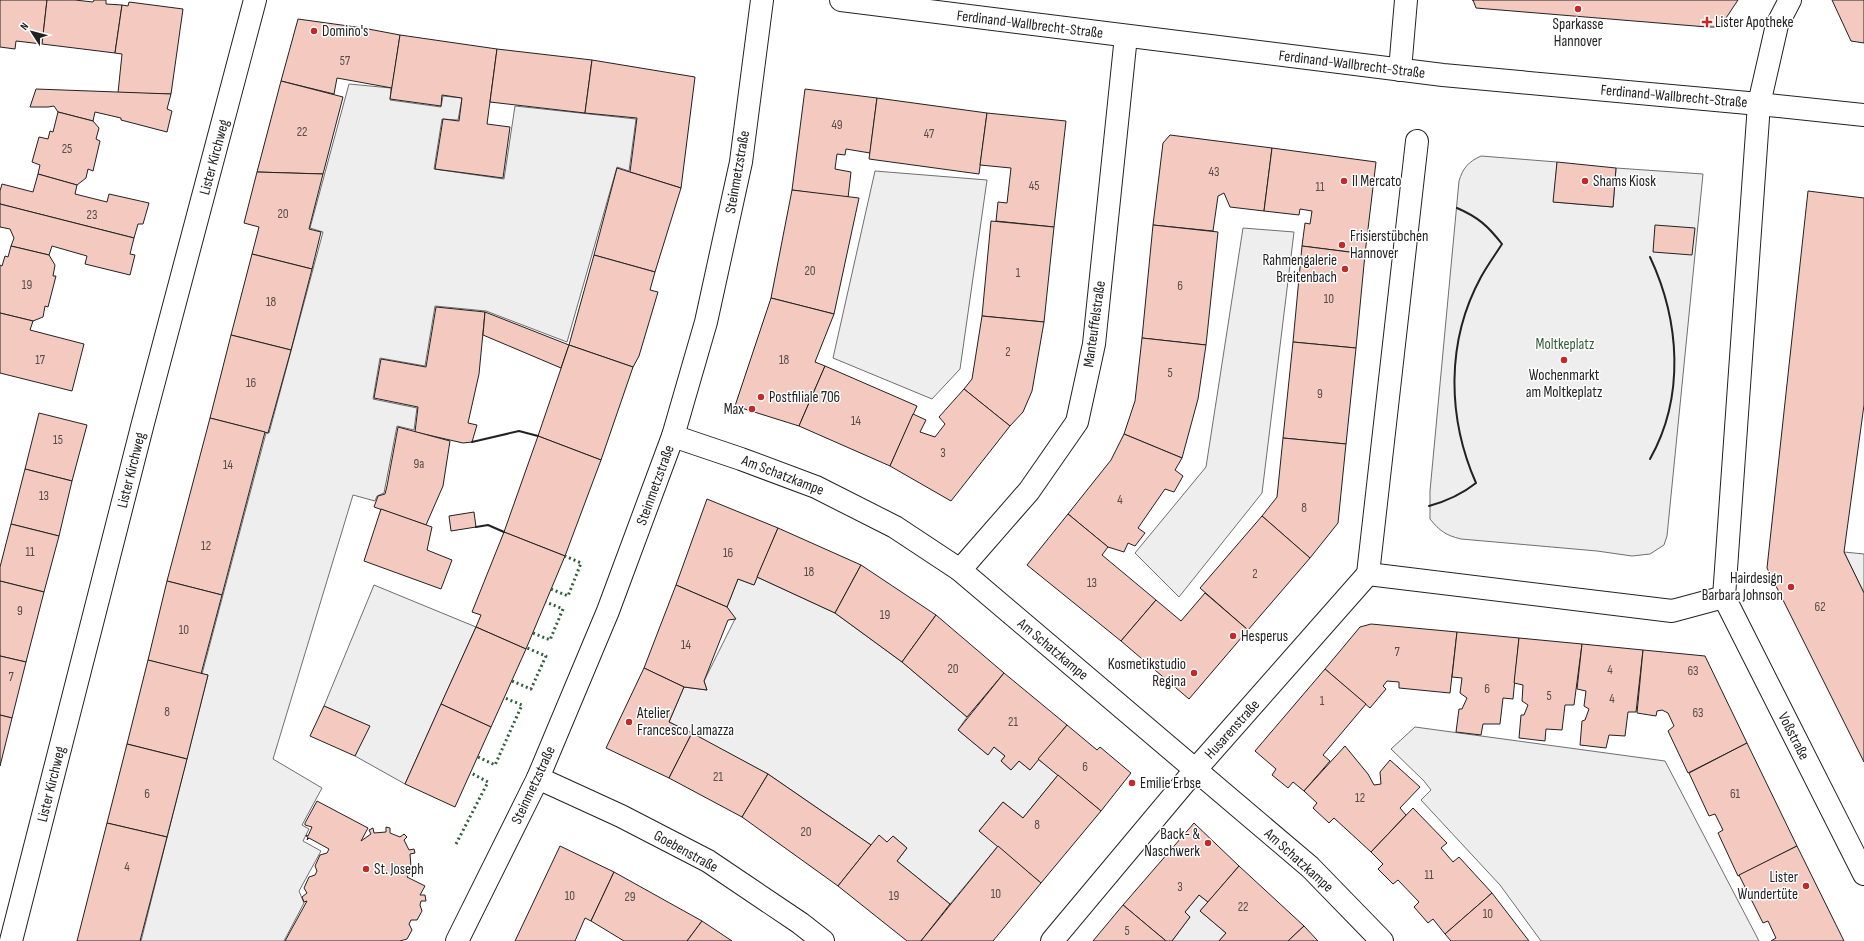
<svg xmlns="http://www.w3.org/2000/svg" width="1864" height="941" viewBox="0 0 1864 941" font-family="'Sofia Sans Condensed',sans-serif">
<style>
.green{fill:#eee;stroke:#6f6f6f}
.building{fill:#f3c9c0;stroke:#222}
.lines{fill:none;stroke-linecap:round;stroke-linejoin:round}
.street-casing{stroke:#222;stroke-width:24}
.secondary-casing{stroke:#222;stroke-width:24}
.street{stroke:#fff;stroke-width:22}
.secondary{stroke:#fff;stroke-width:22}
.hedge{stroke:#2f5e38;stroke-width:3;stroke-dasharray:2 3;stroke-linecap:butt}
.wall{stroke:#222;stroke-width:2}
.poi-dot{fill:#c62828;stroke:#fff;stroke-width:1.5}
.labels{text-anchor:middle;stroke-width:3;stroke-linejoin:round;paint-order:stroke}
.number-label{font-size:13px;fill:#564c4a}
.poi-label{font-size:15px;fill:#222;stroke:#fff;text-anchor:start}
.street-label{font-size:15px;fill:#222;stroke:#fff}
.park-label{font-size:15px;fill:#2f5e38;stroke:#fff}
</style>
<rect width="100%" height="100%" fill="#fff"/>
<g class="green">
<polygon points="349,84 391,88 390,100 441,107 443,96 462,98 458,120 442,119 434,169 504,179 515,106 636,119 629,171 617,167 567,342 486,311 435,306 425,366 380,358 373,399 417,408 414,430 397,426 384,493 377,496 375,501 353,495 273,759 322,788 302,825 309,829 303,841 321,851 299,891 304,903 284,941 141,941 208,675 202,674 266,433 269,433 323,232 310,228"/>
<path d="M1481,156L1557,162L1554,202L1613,207L1616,168L1703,174L1667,536L1664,545L1650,554L1632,556L1597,551L1461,539C1445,535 1440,531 1430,519V491L1459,181C1463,168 1468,162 1481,156Z"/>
<polygon points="875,171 987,180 960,369 932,399 833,358"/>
<polygon points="1243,228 1294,232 1262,493 1179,597 1135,553 1206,467"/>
<polygon points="1844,552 1864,554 1864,593"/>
<polygon points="757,577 835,613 902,662 967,717 958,730 987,754 994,747 1005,756 1001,761 1011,770 1019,761 1030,770 1038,759 1058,775 1023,818 1003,802 979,831 998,846 950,904 897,861 907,848 893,836 887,842 871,845 768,774 669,722 684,687 707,690 704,681 735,619 727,607 738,579 754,585"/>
<polygon points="374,585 476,627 405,784 355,756 369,726 324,706"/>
<polygon points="1415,727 1665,761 1759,941 1541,941 1500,885 1421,800 1431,790 1424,781 1391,749"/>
<polygon points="1199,895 1208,902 1200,911 1226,933 1219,941 1172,941 1190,917 1185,912"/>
</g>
<g class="building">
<polygon points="0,0 47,0 42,44 16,41 15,49 0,47"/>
<polygon points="47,0 75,0 93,2 94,0 106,0 106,4 122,5 115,53 42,44"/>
<polygon points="1473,0 1472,0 1738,0 1720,27 1707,27 1476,8"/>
<polygon points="1832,0 1864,0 1864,43 1851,41"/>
<polygon points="129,2 183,9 171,94 118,93 122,54 115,53 122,5 128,6"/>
<polygon points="298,19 363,28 400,35 392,88 337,78 334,94 281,81"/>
<polygon points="400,35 497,49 487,124 510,127 503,178 435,169 443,119 459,121 462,98 442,95 441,106 390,99"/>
<polygon points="497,49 592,60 585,113 490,102"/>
<polygon points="592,60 695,77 681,188 630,172 637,118 585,113"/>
<polygon points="281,81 343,97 323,174 257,172"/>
<polygon points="36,89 171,94 167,109 172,111 167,132 121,120 121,118 95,112 93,121 58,112 54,106 48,107 30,107"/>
<polygon points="805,89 877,98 870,153 846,149 845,155 837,154 835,169 851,172 848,198 792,190"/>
<polygon points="877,98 987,113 979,174 869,159"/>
<polygon points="58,112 93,121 99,128 96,139 100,141 93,171 88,169 86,178 77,185 38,174 40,165 32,162 39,137 48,139 50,131 53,132"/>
<polygon points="987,113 1066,121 1054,227 996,221 998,202 1007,203 1011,168 980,165"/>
<polygon points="1170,135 1272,148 1264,211 1230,207 1224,193 1218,196 1213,231 1153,225 1163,143"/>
<polygon points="1272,148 1376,162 1365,254 1302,246 1305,223 1310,224 1312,211 1300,209 1299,215 1264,211"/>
<polygon points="1557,162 1616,168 1613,207 1553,202"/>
<polygon points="617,168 681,188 655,272 594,255"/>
<polygon points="257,172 323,174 309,229 321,232 312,269 252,254 259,227 244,223"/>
<polygon points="38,174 77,185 75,194 107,202 109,194 149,203 143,224 138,224 134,238 0,204 0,191 2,184 33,192"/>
<polygon points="792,190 859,198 834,314 771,298"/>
<polygon points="1808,191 1864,198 1864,405 1844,552 1864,593 1864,762 1767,568"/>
<polygon points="0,204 134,238 130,254 135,255 130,275 85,264 87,256 52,246 49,255 11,246 14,238 10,229 0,227"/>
<polygon points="991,221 1054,227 1044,322 982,316"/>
<polygon points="1153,225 1218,232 1206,345 1142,338"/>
<polygon points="1655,225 1695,228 1692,255 1653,252"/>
<polygon points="11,246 49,255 55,265 53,276 56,276 48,307 45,306 43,317 33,321 0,313 0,265 2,266 5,256 8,257"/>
<polygon points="1302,246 1365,254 1356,348 1293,342"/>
<polygon points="252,254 312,269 291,350 231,335"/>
<polygon points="594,255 655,272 650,290 658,292 639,356 633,367 569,345"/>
<polygon points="771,298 834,314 815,362 825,366 799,426 735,406"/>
<polygon points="436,307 485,312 479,374 468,423 477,425 472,442 463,443 415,432 418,407 374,398 381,359 426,367"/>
<polygon points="485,312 569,345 561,368 483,335"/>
<polygon points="0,313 33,321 30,330 84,344 72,391 0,373"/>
<polygon points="982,316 1044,322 1032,391 1023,412 1010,426 964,389 972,379"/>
<polygon points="231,335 291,350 268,433 210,418"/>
<polygon points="1142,338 1206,345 1198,399 1182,458 1124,434 1135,401"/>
<polygon points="1293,342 1356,348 1346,444 1283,438"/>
<polygon points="569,345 633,367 601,460 538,436"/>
<polygon points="825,366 917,406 890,466 799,426"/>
<polygon points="964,389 1010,426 951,501 890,466 913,414 926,420 920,432 935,437 945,424 939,417"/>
<polygon points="39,413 87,425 72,481 25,469"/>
<polygon points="210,418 265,432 222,595 167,581"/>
<polygon points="398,427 450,441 443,486 426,525 374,507 378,496 385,494 387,486"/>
<polygon points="1124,434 1182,458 1175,470 1183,476 1174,492 1165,489 1138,528 1145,533 1135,546 1128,543 1124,552 1108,547 1068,514 1111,460"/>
<polygon points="538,436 601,460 565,556 504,532"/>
<polygon points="1283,438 1346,444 1338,523 1310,558 1262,516 1277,497"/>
<polygon points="25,469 72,481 59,536 11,524"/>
<polygon points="707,499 778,528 754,585 738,579 727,607 676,585"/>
<polygon points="381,509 432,527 427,550 452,560 441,589 364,561"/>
<polygon points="474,512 476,527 451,531 449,516"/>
<polygon points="1068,514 1108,547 1102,555 1156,600 1121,641 1027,565"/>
<polygon points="1262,516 1310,558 1248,630 1200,588"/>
<polygon points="11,524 59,536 44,592 0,581 0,567"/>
<polygon points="778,528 861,565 835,613 757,577"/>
<polygon points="504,532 565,556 526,649 476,627 481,615 472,612"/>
<polygon points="861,565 936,615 902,662 835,613"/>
<polygon points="0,581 44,592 26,662 0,656"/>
<polygon points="167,581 222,595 201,674 148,660"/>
<polygon points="676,585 727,607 736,619 728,620 704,681 707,690 684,687 644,668"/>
<polygon points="1205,593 1248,630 1189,699 1121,641 1156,600 1181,621"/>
<polygon points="936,615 1004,673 967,717 902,662"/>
<polygon points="1371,624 1457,632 1450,693 1399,688 1399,682 1387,681 1383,686 1386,689 1370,708 1325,669 1360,627"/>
<polygon points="476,627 526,649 491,727 441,704"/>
<polygon points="1457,632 1519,638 1513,699 1503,698 1500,724 1483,724 1481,735 1456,732 1459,709 1462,709 1467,698 1460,693 1462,678 1452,677"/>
<polygon points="1519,638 1582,644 1574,705 1565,705 1562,730 1546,729 1545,741 1519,738 1521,715 1524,715 1528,705 1522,701 1523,685 1514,683"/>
<polygon points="1582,644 1643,650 1636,712 1628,712 1625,736 1609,735 1606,748 1580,745 1582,721 1585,720 1589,709 1584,706 1586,691 1577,689"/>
<polygon points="1643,650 1705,656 1747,743 1688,773 1668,731 1674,726 1668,713 1662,710 1657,711 1656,716 1637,713"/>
<polygon points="0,656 26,662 12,718 0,715"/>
<polygon points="148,660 208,675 187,759 127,744"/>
<polygon points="644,668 684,687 669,722 692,733 669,778 606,748"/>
<polygon points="1325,669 1366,704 1323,755 1330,761 1304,791 1293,782 1288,788 1272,775 1276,769 1255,751"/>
<polygon points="1004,673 1067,725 1030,770 1019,761 1011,770 1001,761 1005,756 994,747 988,755 958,730"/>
<polygon points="441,704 491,727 455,807 405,784"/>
<polygon points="324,706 370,726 355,756 310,736"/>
<polygon points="0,715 12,718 0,766"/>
<polygon points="1067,725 1097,750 1100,747 1131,773 1101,811 1038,759"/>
<polygon points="692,733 768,774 742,817 669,778"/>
<polygon points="1747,743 1797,846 1738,876 1718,833 1723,830 1715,814 1709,816 1689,773"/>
<polygon points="127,744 187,759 167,837 107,823"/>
<polygon points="1345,746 1368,774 1374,785 1381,784 1380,772 1390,760 1420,787 1400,808 1406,815 1371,852 1334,818 1329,823 1313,808 1317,803 1304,791"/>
<polygon points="768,774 871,845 838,886 742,817"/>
<polygon points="1058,775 1101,811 1041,883 979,831 1003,802 1023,818"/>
<polygon points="317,801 368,828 361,841 371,834 369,830 373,828 374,833 386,832 386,827 390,828 390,833 400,837 404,834 407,837 404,840 409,850 414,849 415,853 410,854 411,867 416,867 415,872 410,872 407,877 425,886 420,895 425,895 426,901 421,901 420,905 422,911 417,920 411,920 409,924 412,930 407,939 400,941 285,941 307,901 304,902 302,897 307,893 304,888 309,877 315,875 317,871 315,866 320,855 327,853 329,849 309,838 307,840 308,837 306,836 306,835 308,836 312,827 305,825 305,823"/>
<polygon points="1413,808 1447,843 1441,848 1453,862 1459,857 1492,893 1445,934 1433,919 1428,923 1414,907 1419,902 1398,880 1393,884 1378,869 1383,864 1371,852"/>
<polygon points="107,823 167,837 140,941 77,941"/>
<polygon points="1194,823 1239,866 1208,902 1199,895 1185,912 1190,917 1172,941 1166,941 1123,905"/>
<polygon points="879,835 887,842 893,836 907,848 897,861 950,904 921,941 907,941 838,886"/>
<polygon points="560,846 614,872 591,921 585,918 575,941 515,941"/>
<polygon points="998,846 1041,883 993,941 921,941"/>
<polygon points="1797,846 1844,941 1771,941 1776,938 1768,921 1763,923 1739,875"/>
<polygon points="1239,866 1304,926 1288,941 1219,941 1226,933 1200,911"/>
<polygon points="614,872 702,921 687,941 624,941 591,921"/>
<polygon points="1492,893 1529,941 1451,941 1445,934"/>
<polygon points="1123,905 1166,941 1093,941"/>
<polygon points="702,921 732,941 687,941"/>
<polygon points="1304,926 1318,941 1288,941"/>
</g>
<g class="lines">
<g class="street-casing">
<g id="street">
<polyline points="1400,70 1406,0"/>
<polyline points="1759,104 1777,25 1790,0"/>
<polyline points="1417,141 1368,574 1672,611 1724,597"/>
<polyline points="673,436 741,459 816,487 895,527 960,570 1310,867 1382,941"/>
<polyline points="960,570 1029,491 1077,422 1094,344 1126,36"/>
<polyline points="538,778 621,816 708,861 800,923 823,941"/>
<polyline points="457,941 538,778 608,611 673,436 706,322 741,162 762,0"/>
<polyline points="1052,941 1196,769 1368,574"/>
</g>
</g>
<g class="secondary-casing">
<g id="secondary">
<polyline points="841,0 1443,75 1759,104 1864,115"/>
<polyline points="1759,104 1724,597 1864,874"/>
<polyline points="11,941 143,423 255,0"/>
</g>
</g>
<use href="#street" class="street"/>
<use href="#secondary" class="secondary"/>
<g class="hedge">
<polyline points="551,589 568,596 581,563 565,556"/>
<polyline points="533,633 550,640 563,609 546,602"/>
<polyline points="512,681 531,689 546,656 527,648"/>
<polyline points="478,757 495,765 522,705 505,698"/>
<polyline points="456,844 488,782 471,773"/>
</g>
<g class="wall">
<polyline points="472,442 519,431 538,436"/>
<path d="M1650,459C1685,397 1680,321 1650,257"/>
<path d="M1429,506C1447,501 1461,495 1476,483C1447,417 1446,341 1481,277C1487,266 1495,255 1502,244C1488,226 1478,217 1457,208"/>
<polyline points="476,527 488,525 504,532"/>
</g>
</g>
<g class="poi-dot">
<circle cx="1578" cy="9" r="4"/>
<path d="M1705 16h4v4h4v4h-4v4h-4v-4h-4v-4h4z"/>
<circle cx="314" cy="31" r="4"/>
<circle cx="1344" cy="181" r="4"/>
<circle cx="1585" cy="181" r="4"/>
<circle cx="1342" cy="245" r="4"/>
<circle cx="1345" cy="269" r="4"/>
<circle cx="1564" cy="360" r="4"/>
<circle cx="761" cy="397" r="4"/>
<circle cx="752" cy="409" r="4"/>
<circle cx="1791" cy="587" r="4"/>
<circle cx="1233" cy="636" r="4"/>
<circle cx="1194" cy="673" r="4"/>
<circle cx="629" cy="722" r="4"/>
<circle cx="1132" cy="783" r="4"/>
<circle cx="1208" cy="843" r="4"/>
<circle cx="366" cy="869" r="4"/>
<circle cx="1806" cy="886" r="4"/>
</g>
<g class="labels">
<g class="number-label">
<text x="345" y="65">57</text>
<text x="837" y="129">49</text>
<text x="302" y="136">22</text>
<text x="929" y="138">47</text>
<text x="67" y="153">25</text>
<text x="1214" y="176">43</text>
<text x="1034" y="190">45</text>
<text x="1320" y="191">11</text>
<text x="283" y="218">20</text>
<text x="92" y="219">23</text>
<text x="810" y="275">20</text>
<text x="1018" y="277">1</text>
<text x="27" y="289">19</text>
<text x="1180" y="290">6</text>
<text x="1329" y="303">10</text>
<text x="271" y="306">18</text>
<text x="1008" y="356">2</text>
<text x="40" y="364">17</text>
<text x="784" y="364">18</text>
<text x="1170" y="377">5</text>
<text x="251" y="387">16</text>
<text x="1320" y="398">9</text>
<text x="856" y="425">14</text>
<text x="58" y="444">15</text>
<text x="943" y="457">3</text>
<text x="419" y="468">9a</text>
<text x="228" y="469">14</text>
<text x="44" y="500">13</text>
<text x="1120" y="504">4</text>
<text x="1304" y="512">8</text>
<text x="206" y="550">12</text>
<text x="30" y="556">11</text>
<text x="728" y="557">16</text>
<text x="809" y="576">18</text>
<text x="1255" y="578">2</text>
<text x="1092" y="587">13</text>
<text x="1820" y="611">62</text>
<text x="20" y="615">9</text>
<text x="885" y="619">19</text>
<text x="184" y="634">10</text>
<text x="686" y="649">14</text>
<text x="1397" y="656">7</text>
<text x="953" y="673">20</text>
<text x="1610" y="674">4</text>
<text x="1693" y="675">63</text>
<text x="11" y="681">7</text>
<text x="1487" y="693">6</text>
<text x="1549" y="700">5</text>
<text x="1612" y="703">4</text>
<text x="1322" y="705">1</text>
<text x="167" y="716">8</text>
<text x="1698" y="717">63</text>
<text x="1013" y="726">21</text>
<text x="1085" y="771">6</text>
<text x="718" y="781">21</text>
<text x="147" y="798">6</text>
<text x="1735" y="798">61</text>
<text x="1360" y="802">12</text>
<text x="1037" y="829">8</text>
<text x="806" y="836">20</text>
<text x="127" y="871">4</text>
<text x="1429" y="879">11</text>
<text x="1180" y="891">3</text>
<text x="996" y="898">10</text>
<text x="570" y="900">10</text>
<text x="894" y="900">19</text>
<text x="630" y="901">29</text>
<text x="1243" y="911">22</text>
<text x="1488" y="918">10</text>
<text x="1127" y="935">5</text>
</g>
<g class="poi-label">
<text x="1715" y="27">Lister Apotheke</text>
<text x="1578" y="29" text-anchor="middle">Sparkasse<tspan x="1578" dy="17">Hannover</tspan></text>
<text x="322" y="36">Domino's</text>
<text x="1352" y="186">Il Mercato</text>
<text x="1593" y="186">Shams Kiosk</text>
<text x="1350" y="241">Frisierstübchen<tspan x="1350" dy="17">Hannover</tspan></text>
<text x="1337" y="265" text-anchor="end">Rahmengalerie<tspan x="1337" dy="17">Breitenbach</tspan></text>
<text x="1564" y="380" text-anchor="middle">Wochenmarkt<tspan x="1564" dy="17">am Moltkeplatz</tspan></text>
<text x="769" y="402">Postfiliale 706</text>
<text x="744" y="414" text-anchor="end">Max</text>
<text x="1783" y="583" text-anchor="end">Hairdesign<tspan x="1783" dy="17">Barbara Johnson</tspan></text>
<text x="1241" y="641">Hesperus</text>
<text x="1186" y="669" text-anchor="end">Kosmetikstudio<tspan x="1186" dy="17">Regina</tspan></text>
<text x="637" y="718">Atelier<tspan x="637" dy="17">Francesco Lamazza</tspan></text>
<text x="1140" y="788">Emilie Erbse</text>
<text x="1200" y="839" text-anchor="end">Back- &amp;<tspan x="1200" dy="17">Naschwerk</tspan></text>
<text x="374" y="874">St. Joseph</text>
<text x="1798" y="882" text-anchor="end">Lister<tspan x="1798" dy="17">Wundertüte</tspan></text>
</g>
<g class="street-label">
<text transform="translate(1030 24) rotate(7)" y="5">Ferdinand-Wallbrecht-Straße</text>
<text transform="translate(1352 64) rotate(7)" y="5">Ferdinand-Wallbrecht-Straße</text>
<text transform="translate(1674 96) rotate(5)" y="5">Ferdinand-Wallbrecht-Straße</text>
<text transform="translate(214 157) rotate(-75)" y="5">Lister Kirchweg</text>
<text transform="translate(737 172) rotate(-80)" y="5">Steinmetzstraße</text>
<text transform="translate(1094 324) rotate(-82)" y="5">Manteuffelstraße</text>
<text transform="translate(131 470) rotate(-76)" y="5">Lister Kirchweg</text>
<text transform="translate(783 475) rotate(21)" y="5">Am Schatzkampe</text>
<text transform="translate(655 485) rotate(-70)" y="5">Steinmetzstraße</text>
<text transform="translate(1053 649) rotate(40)" y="5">Am Schatzkampe</text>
<text transform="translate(1232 729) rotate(-48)" y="5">Husarenstraße</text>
<text transform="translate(1794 736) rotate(63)" y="5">Voßstraße</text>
<text transform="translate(51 784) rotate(-76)" y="5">Lister Kirchweg</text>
<text transform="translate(533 785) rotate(-65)" y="5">Steinmetzstraße</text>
<text transform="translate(686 851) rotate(29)" y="5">Goebenstraße</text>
<text transform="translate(1299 860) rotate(42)" y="5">Am Schatzkampe</text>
</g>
<g class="park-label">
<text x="1565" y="349">Moltkeplatz</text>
</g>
</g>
<g transform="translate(32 32) rotate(306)" stroke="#ffffff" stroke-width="3" paint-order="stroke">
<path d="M0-3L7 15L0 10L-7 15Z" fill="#222222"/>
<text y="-6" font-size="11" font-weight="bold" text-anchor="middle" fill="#222222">N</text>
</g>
</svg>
